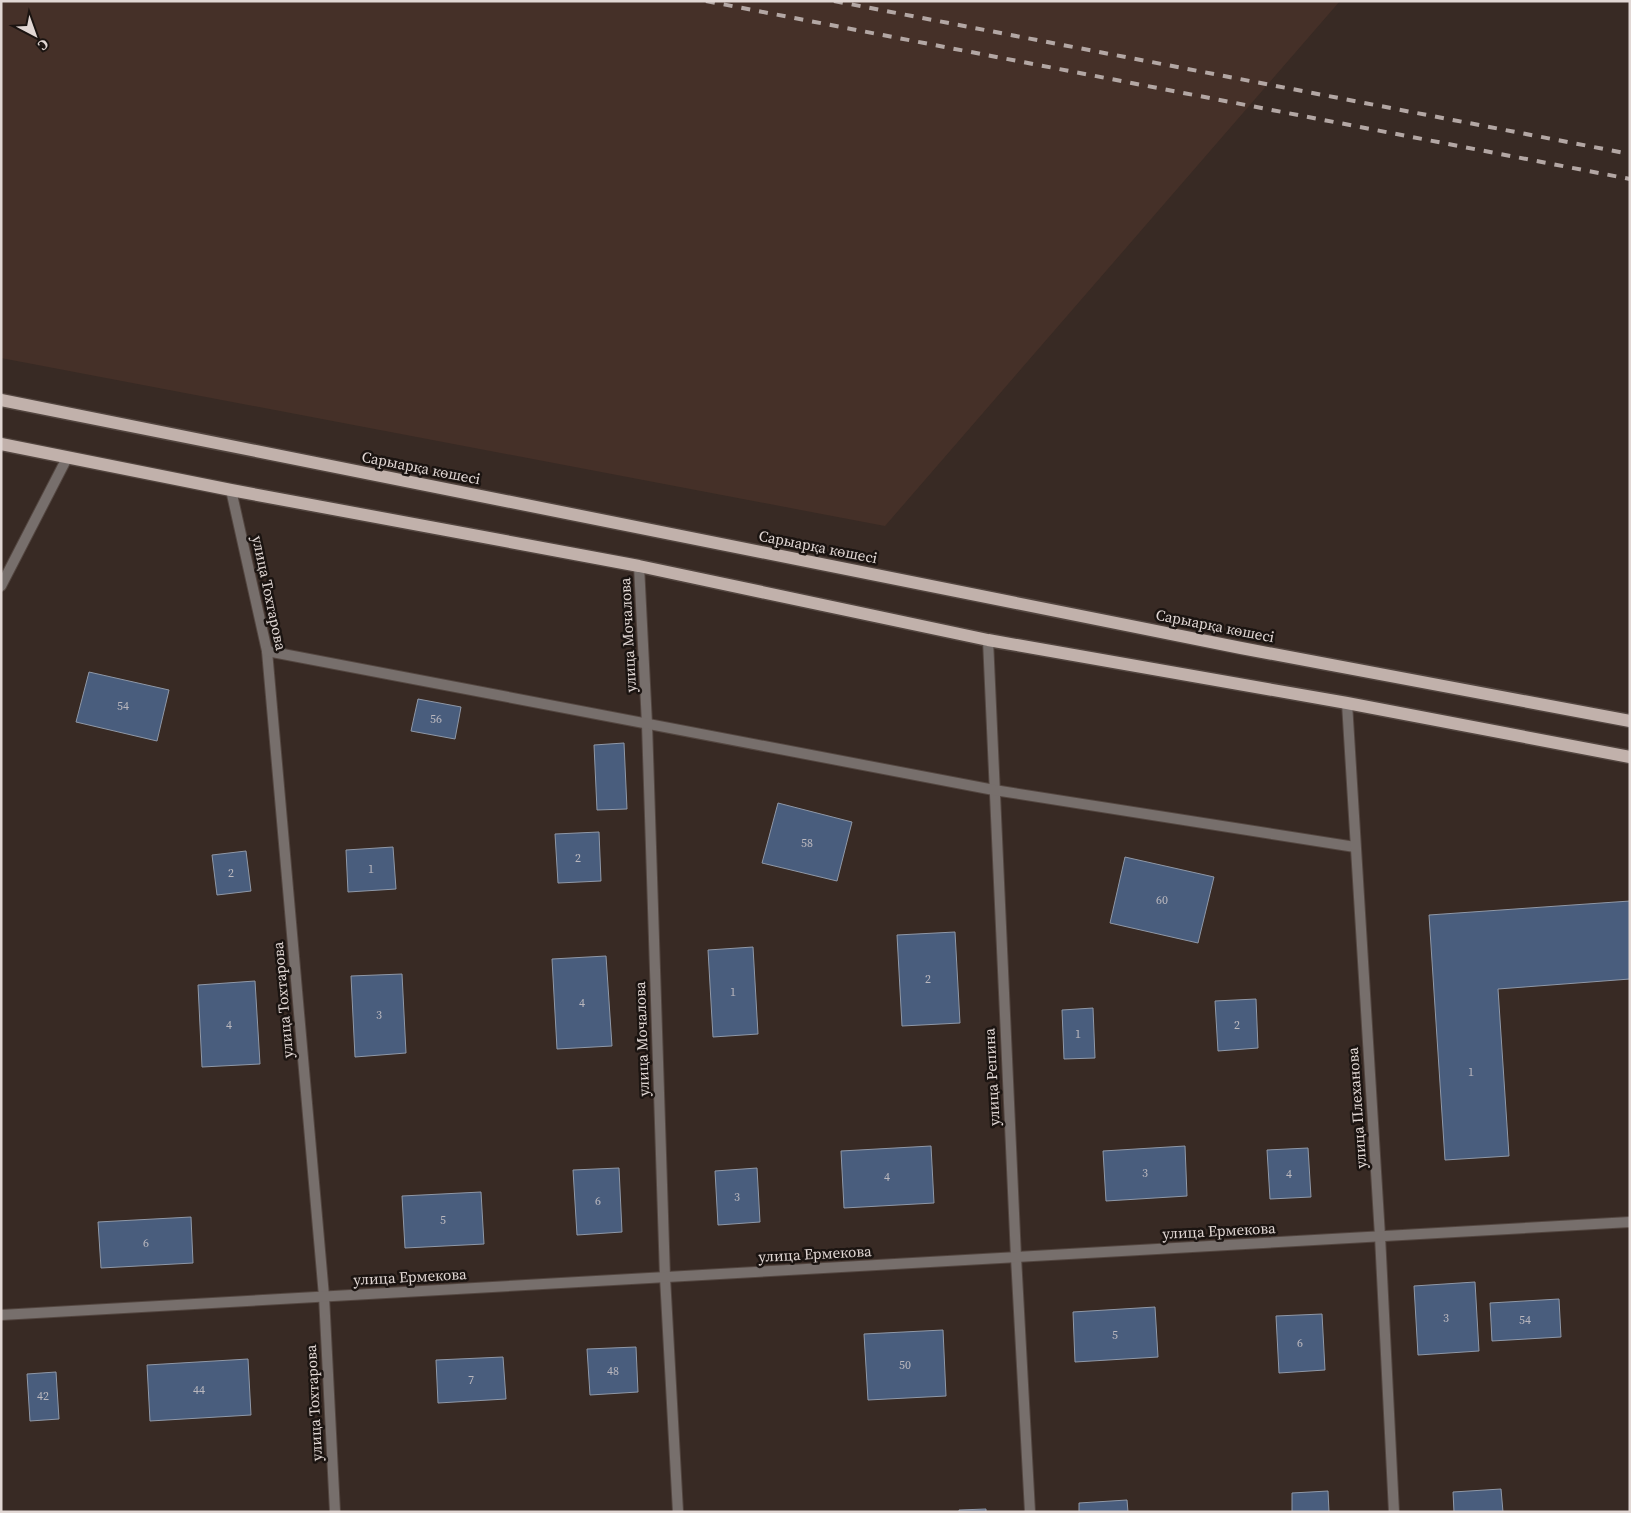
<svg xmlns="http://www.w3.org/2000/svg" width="1631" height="1513" viewBox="0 0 1631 1513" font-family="'Source Serif 4',serif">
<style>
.built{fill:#453028}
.building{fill:#495d7d;stroke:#8f98a7}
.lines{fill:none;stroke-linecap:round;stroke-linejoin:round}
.street-casing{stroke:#534640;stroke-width:12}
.primary-casing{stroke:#534640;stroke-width:15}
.street{stroke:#776f6c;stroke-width:10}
.primary{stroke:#c1b1ab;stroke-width:12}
.rail{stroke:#b3a7a4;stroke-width:4;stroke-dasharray:9 9;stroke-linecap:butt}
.labels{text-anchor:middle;stroke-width:5;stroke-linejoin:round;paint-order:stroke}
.number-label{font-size:12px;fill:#bbb8be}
.street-label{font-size:15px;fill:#e1d7d4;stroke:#1b1411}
</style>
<rect width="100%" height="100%" fill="#382a24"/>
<polygon class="built" points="1,1 1340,1 885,526 1,358"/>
<g class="building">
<polygon points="89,672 169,690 157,741 76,722"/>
<polygon points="418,699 461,707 455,739 411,731"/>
<polygon points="624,743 627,809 597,810 594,745"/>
<polygon points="778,803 852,822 837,881 762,863"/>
<polygon points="599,832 601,881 558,883 555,834"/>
<polygon points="393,847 396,889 348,892 346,850"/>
<polygon points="246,851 251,891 217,895 212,855"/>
<polygon points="1125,857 1214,877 1198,943 1110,923"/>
<polygon points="1630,901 1630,979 1498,989 1509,1156 1445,1160 1429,915"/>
<polygon points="955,932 960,1023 902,1026 897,935"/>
<polygon points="753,947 758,1034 713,1037 708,950"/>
<polygon points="606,956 612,1046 557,1049 552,959"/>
<polygon points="402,974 406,1053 355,1057 351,976"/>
<polygon points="255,981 260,1064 202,1067 198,985"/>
<polygon points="1256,999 1258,1048 1218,1051 1215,1001"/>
<polygon points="1093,1008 1095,1058 1064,1059 1062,1010"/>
<polygon points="931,1146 934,1203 844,1208 841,1151"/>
<polygon points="1185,1146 1187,1196 1106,1201 1103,1151"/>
<polygon points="1308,1148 1311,1197 1270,1199 1267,1150"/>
<polygon points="619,1168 622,1232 577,1235 573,1170"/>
<polygon points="757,1168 760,1222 718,1225 715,1171"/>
<polygon points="481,1192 484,1244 405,1248 402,1196"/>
<polygon points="191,1217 193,1263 101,1268 98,1222"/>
<polygon points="1475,1282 1479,1351 1418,1355 1414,1286"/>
<polygon points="1559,1299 1561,1337 1492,1341 1490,1303"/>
<polygon points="1155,1307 1158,1357 1075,1362 1073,1312"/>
<polygon points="1322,1314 1325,1370 1279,1373 1276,1316"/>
<polygon points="943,1330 946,1396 868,1400 864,1334"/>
<polygon points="636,1347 638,1392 590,1395 587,1349"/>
<polygon points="503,1357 506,1399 438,1403 436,1360"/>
<polygon points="248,1359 251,1415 150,1421 147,1365"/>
<polygon points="56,1372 59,1419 30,1421 27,1374"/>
<polygon points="1501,1489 1503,1512 1454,1512 1453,1492"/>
<polygon points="1328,1491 1329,1512 1292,1512 1292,1493"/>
<polygon points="1127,1500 1128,1512 1079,1512 1079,1503"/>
<polygon points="986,1509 986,1512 959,1512 959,1510"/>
</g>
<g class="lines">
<g class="street-casing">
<g id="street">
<polyline points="231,490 267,651 324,1296 335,1512"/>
<polyline points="639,566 647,724 665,1277 678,1512"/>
<polyline points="1,586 67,458"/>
<polyline points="988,640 1016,1257 1030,1512"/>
<polyline points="267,651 994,790 1355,847"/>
<polyline points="1347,703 1380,1236 1394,1512"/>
<polyline points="1,1315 1630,1222"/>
</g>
</g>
<g class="primary-casing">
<g id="primary">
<polyline points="1,400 1241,648 1630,721"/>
<polyline points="1,444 231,490 639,566 988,640 1347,703 1630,757"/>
</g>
</g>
<use href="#street" class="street"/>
<use href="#primary" class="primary"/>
<g class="rail">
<polyline points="706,1 1630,179"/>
<polyline points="834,1 1630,154"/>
</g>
</g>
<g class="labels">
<g class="number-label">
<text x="123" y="710">54</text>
<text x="436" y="723">56</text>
<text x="807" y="847">58</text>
<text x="578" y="862">2</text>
<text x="371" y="873">1</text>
<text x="231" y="877">2</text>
<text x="1162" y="904">60</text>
<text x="928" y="983">2</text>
<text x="733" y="996">1</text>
<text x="582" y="1007">4</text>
<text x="379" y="1019">3</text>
<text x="229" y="1029">4</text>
<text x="1237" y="1029">2</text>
<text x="1078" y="1038">1</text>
<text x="1471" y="1076">1</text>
<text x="1145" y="1177">3</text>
<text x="1289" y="1178">4</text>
<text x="887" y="1181">4</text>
<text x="737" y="1201">3</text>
<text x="598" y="1205">6</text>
<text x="443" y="1224">5</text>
<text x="146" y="1247">6</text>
<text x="1446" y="1322">3</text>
<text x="1525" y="1324">54</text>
<text x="1115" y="1339">5</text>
<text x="1300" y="1347">6</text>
<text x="905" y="1369">50</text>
<text x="613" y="1375">48</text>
<text x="471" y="1384">7</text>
<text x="199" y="1394">44</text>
<text x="43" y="1400">42</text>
</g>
<g class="street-label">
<text transform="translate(421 468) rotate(11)" y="5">Сарыарқа көшесі</text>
<text transform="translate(818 547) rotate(11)" y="5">Сарыарқа көшесі</text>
<text transform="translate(269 593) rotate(78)" y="5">улица Тохтарова</text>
<text transform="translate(1215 626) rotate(11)" y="5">Сарыарқа көшесі</text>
<text transform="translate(628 635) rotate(-93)" y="5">улица Мочалова</text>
<text transform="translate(283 1000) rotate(-95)" y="5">улица Тохтарова</text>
<text transform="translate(642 1039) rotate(-92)" y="5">улица Мочалова</text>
<text transform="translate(992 1077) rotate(-93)" y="5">улица Репина</text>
<text transform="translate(1357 1108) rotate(-94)" y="5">улица Плеханова</text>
<text transform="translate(1219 1231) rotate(-3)" y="5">улица Ермекова</text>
<text transform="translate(815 1254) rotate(-3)" y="5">улица Ермекова</text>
<text transform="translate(410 1277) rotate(-3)" y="5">улица Ермекова</text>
<text transform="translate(314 1403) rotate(-93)" y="5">улица Тохтарова</text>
</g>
</g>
<rect width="1631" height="1513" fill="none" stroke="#e1d7d4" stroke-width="5"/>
<g transform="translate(35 35) rotate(139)" stroke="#1b1411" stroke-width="4" paint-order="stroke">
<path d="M0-4L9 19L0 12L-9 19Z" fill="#e1d7d4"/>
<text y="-8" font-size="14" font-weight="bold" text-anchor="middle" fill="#e1d7d4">С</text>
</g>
</svg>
